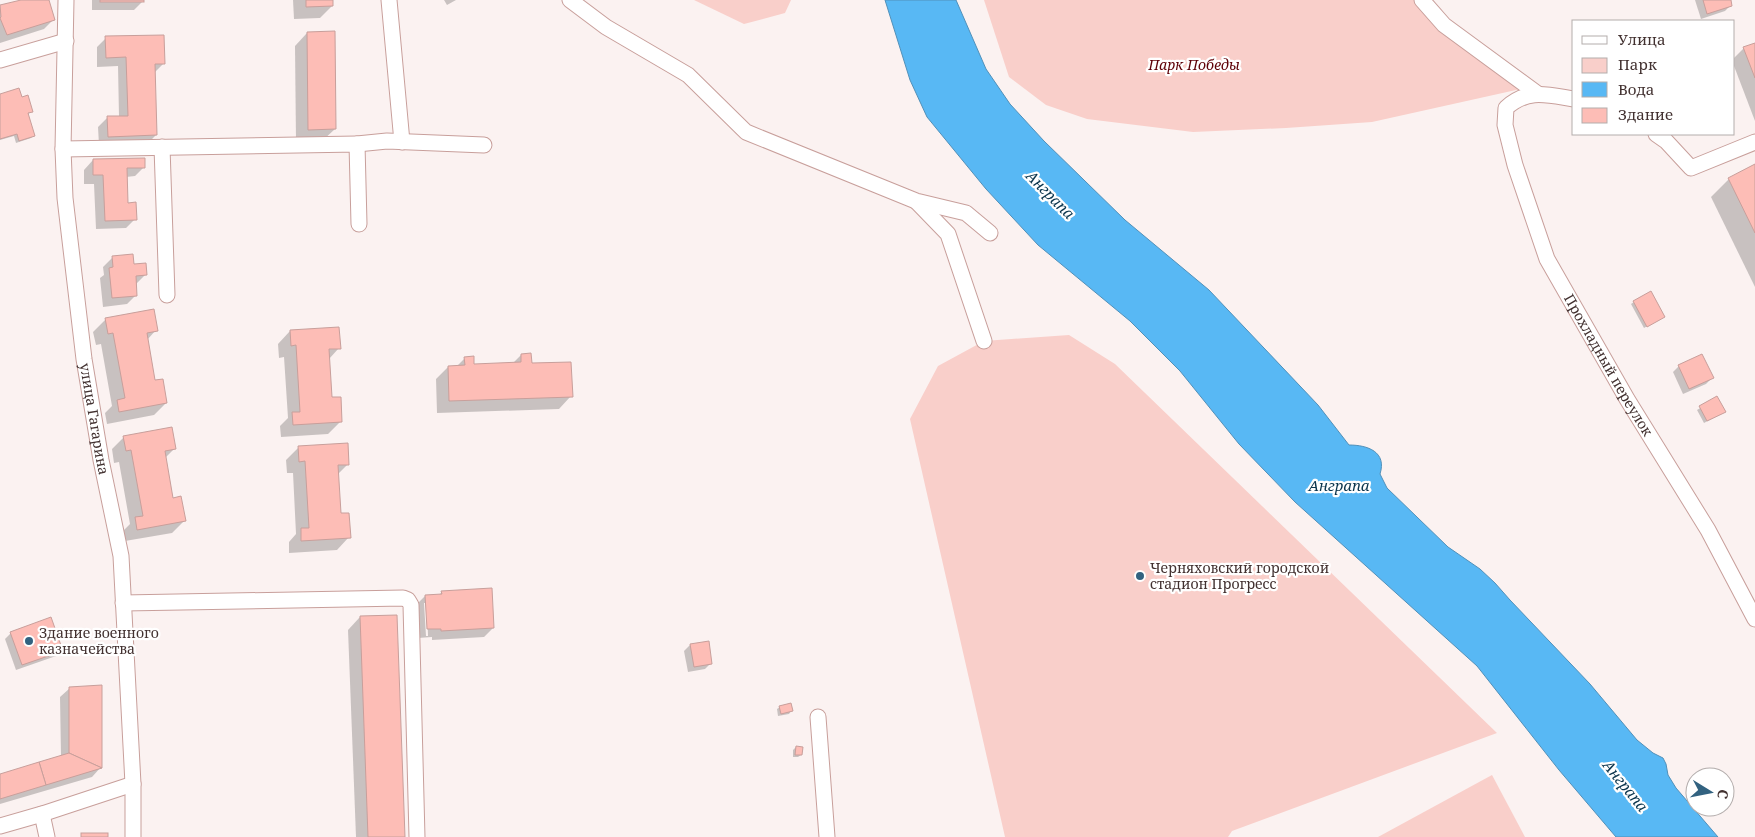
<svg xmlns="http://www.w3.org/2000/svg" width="1755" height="837" viewBox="0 0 1755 837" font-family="'Noto Serif',serif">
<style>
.green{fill:#f9cfca}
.water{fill:#58b8f4;stroke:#5190b9}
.shadow{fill:#0003;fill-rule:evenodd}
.building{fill:#fdbdb6;stroke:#c89f9b}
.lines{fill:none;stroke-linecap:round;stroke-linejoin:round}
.minor-casing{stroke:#c89f9b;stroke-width:17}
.minor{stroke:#fff;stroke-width:15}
.poi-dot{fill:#326280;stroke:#fff;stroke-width:2}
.labels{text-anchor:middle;stroke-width:4.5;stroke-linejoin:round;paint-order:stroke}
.park-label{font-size:14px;font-style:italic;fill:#5e0007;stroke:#fff}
.street-label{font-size:14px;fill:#423130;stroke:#fff}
.poi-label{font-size:14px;fill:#423130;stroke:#fff;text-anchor:start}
.water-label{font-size:15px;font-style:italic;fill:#0b354d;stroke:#fff}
</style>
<rect width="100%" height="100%" fill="#fbf2f1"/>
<g class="green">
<polygon points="694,0 791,0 785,13 744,24"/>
<polygon points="984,0 1417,0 1525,88 1372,122 1286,128 1193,132 1087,119 1046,105 1009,77"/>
<polygon points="1069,335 1115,364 1497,733 1232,831 1228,837 1005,837 910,419 938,366 984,341"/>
<polygon points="1492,775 1525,837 1378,837"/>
</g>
<path class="water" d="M885,0H956L986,69L1010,104L1044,141L1125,220L1209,290L1318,405L1349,445C1368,445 1387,452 1380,474L1387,488L1448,547L1480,569L1495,583L1510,600L1590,684L1637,740L1653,753L1663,758L1666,764L1668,775L1676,788L1718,837H1616L1559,770L1477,666L1295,502L1239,444L1180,371L1130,321L1038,245L986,189L927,117L910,80Z"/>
<g class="shadow">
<polygon points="24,0 48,0 53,20 44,29 0,43 0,6"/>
<polygon points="92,0 143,0 143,1 134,10 92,10"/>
<polygon points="293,0 332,0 332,6 320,18 294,19"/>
<polygon points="444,0 456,0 447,5"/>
<polygon points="1695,0 1729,0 1731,5 1725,11 1701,19"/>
<polygon points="307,33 335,129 322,141 296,142 295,46"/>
<polygon points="106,38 164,63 154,73 156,135 147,144 99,145 98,127 108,117 119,117 118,66 97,67 97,47"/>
<polygon points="1755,44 1755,121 1734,66 1734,58 1744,48"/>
<polygon points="0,96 21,98 32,111 27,115 34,135 31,138 16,143 14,136 0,140"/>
<polygon points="93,160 144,167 135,176 126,177 127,204 135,219 126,228 96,229 94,184 84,184 84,170"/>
<polygon points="1755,167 1755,287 1711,197 1729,179"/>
<polygon points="132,256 133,266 145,275 136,284 136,295 127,304 103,307 100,278 104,275 103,267 112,258"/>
<polygon points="1634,302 1664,316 1644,328 1631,304"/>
<polygon points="106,319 156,330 147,340 154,382 166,403 154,415 107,424 105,413 112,406 101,344 96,345 93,332"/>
<polygon points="290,331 339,348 329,359 331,399 341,421 328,434 281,437 280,426 288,418 284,357 279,358 278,344"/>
<polygon points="521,355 530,365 571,396 559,409 437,413 436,379 448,367 456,367 465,358 473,365 512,364"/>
<polygon points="1679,366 1712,378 1706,384 1683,394 1673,372"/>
<polygon points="1717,398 1721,414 1704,423 1697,410"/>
<polygon points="124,437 175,448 165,458 172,499 184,521 172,533 125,541 123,531 130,524 119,462 114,463 112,449"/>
<polygon points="299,447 348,464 337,475 339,515 349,537 337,550 289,553 289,542 296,534 293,473 287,473 286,460"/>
<path d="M442,592L493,628L484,637L432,640V637L418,638L416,605L425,596L439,595ZM424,603H427L428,636H426Z"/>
<polygon points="360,617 404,837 356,837 348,630"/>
<polygon points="11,633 62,650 56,656 16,670 5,639"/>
<polygon points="690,645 711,663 705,669 688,672 684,651"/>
<polygon points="70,688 101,767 92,777 0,804 0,775 61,757 60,697"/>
<polygon points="780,707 791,711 789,714 778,716 777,709"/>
<polygon points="796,747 801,755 798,757 793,757 793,750"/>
</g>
<g class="building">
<polygon points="21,0 49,0 55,20 7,35 0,18 1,17 0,5"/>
<rect x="100" y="0" width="44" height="2"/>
<polygon points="306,0 333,0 333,6 306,7"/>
<polygon points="1703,0 1731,0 1732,6 1707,14"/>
<polygon points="335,31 336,129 308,130 307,32"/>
<polygon points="164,35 165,64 155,64 157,135 108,137 107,116 128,116 126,57 106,58 105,36"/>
<polygon points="1755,43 1755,78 1743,47"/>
<polygon points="19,88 22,97 28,95 33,112 28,113 35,136 19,141 17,134 0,139 0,94"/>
<polygon points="145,158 145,168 127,168 128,203 136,202 137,220 105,221 103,175 93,175 93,159"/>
<polygon points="1755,164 1755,233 1728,178"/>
<polygon points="133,254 134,264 146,263 147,275 136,276 137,296 112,298 109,268 113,267 112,256"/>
<polygon points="1651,291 1665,317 1647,327 1633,301"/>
<polygon points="154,309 158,331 147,333 155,380 163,379 167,403 119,412 117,400 125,398 113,333 108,334 105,318"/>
<polygon points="339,327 341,349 329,349 332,397 341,397 342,422 293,425 292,412 300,412 296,345 291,346 290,330"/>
<polygon points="531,353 532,363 571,362 573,397 449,401 448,366 465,365 464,357 474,356 474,364 521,362 521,354"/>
<polygon points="1702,354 1714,378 1689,389 1678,365"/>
<polygon points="1717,396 1726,412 1707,421 1699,406"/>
<polygon points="172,427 176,449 165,451 173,498 181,496 186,521 137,530 135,517 143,516 131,450 126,451 123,436"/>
<polygon points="348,443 349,465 338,465 341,513 349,513 351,538 301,541 301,528 309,528 305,461 299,462 298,446"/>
<polygon points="492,588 494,628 441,631 441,629 427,629 425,595 442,594 441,591"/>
<polygon points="397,615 405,837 368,837 360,616"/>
<polygon points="51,617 63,651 22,665 10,632"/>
<polygon points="709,641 712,664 694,667 690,644"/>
<polygon points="102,685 102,768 69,753 69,687"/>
<polygon points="791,703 793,711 781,714 779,706"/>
<polygon points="796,746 803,747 802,755 795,755"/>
<polygon points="69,753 102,768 46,785 39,762"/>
<polygon points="39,762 46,785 0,799 0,774"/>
<rect x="81" y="833" width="27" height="4"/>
</g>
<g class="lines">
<g class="minor-casing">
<g id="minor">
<path id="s1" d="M66,0L63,149L65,198L84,359L101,460L121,556L133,784V837"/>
<polyline points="389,0 402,142"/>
<polyline points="570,0 606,27 688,75 746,132 916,201 966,213 990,233"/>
<polyline points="1422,0 1444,25 1538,94"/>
<polyline points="0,60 66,41"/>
<path id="s2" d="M1574,99C1548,95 1528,88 1506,108L1505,125L1515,165L1547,259L1627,399L1708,530L1755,619"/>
<polyline points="1656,134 1666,141 1691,168 1755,142"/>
<polyline points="357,144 387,141 484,145"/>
<polyline points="162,147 167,295"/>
<polyline points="63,149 357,144 359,224"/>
<polyline points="917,202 948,234 984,341"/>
<polyline points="123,603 403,598 408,600 411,605 417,837"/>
<polyline points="818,717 827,837"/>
<polyline points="42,814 47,837"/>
<polyline points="0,826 42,814 133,784"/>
</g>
</g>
<use href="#minor" class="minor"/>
</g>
<g class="poi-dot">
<circle cx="1140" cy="576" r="5"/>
<circle cx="29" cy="641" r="5"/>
</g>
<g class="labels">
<g class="park-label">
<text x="1194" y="70">Парк Победы</text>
</g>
<g class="street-label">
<text dy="5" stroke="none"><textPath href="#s2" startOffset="352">Прохладный переулок</textPath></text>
<text dy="5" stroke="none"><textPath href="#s1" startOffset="421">улица Гагарина</textPath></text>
</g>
<g class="poi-label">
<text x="1150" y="573">Черняховский городской<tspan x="1150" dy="16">стадион Прогресс</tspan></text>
<text x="39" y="638">Здание военного<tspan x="39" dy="16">казначейства</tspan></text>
</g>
<g class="water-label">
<text transform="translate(1050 195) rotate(45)" y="5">Анграпа</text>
<text x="1339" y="491">Анграпа</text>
<text transform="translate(1625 786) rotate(51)" y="5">Анграпа</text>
</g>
</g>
<rect x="1572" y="20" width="162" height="115" fill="#ffffff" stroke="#b3adac"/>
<rect x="1582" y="36" width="25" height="8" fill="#ffffff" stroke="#b3adac"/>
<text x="1618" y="45" font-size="15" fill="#423130">Улица</text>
<rect x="1582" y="58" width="25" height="15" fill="#f9cfca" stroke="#b3adac"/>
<text x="1618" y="70" font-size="15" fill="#423130">Парк</text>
<rect x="1582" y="82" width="25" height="15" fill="#58b8f4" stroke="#b3adac"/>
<text x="1618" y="95" font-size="15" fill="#423130">Вода</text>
<rect x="1582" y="108" width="25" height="15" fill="#fdbdb6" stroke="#b3adac"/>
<text x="1618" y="120" font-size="15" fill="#423130">Здание</text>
<g transform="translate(1710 792) rotate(100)"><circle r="24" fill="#ffffff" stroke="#b3adac"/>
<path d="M0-4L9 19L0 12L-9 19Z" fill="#326280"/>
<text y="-8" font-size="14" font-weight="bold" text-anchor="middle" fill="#423130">С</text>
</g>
</svg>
